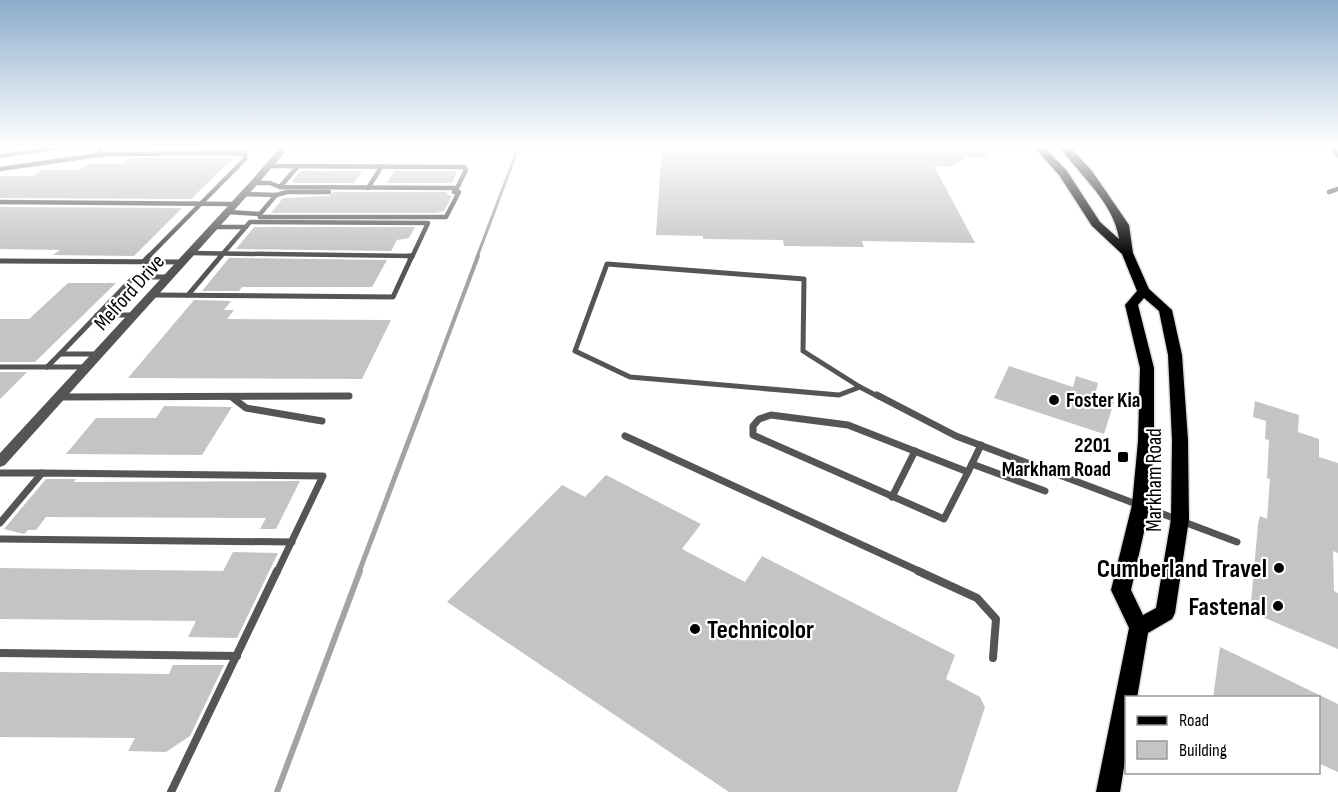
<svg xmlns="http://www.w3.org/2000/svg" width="1338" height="792" viewBox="0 0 1338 792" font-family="'Sofia Sans Condensed',sans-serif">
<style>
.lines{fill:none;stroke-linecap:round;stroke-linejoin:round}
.stream-far3{stroke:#a3a3a3;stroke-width:3}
.stream-far2{stroke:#a3a3a3;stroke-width:4}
.stream-far1{stroke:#a3a3a3;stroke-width:5}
.stream{stroke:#a3a3a3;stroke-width:6}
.building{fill:#c4c4c4}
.primary-casing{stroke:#dbdbdb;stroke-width:3}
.service-far3{stroke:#555;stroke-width:4.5}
.service-far2{stroke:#555;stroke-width:5}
.service-far1{stroke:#555;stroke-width:7}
.service{stroke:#555;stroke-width:8}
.tertiary{fill:#555;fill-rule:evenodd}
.primary{fill:#000;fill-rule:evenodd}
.poi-dot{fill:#000;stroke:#fff;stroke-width:2}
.labels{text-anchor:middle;stroke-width:4.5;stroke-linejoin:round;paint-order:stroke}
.street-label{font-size:21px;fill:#000;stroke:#fff}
.poi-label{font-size:21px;font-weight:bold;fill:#000;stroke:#fff;text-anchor:start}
.near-poi-label{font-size:26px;font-weight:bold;fill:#000;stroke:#fff;text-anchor:end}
</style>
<rect width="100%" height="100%" fill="#fff"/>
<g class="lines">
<polyline class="stream-far3" points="477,257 519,146"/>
<polyline class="stream-far2" points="425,397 478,256"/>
<polyline class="stream-far1" points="359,572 426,395"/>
<polyline class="stream" points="277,792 360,571"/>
</g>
<g class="building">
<polygon points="662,146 984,146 981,147 988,157 966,157 951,167 934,166 975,243 862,241 864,247 784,246 783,240 703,239 703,236 656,235"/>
<polygon points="130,158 233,158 191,199 0,198 0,176 34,176 42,170 79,170 87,164 122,164"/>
<polygon points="300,171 362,171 354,183 366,183 295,183 292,181"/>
<polygon points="394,171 457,171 452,183 376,183 387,183"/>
<polygon points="333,192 447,192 446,194 452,196 444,211 435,213 271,213 283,198 329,196"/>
<polygon points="0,207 182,208 134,256 53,255 60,250 0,249"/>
<polygon points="254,227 415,227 409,238 397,240 391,251 236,249"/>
<polygon points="229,258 387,260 372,287 242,287 239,291 202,291"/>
<polygon points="68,283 116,283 35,362 0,362 0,319 29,319"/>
<polygon points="194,300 231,301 224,310 234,310 227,319 391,320 362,379 128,378"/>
<polygon points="1009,366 1073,387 1076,376 1098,383 1095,395 1114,402 1104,434 994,398"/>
<polygon points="0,372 27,372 0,399"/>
<polygon points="1255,401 1299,415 1298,432 1319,439 1319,457 1338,463 1338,553 1333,551 1334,591 1338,593 1338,649 1253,613 1254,604 1251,603 1258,524 1260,516 1267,519 1270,479 1267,478 1269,440 1265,439 1266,421 1253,417"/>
<polygon points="164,406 232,407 202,455 66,454 96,418 156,418"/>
<polygon points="606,475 701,524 682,549 745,582 762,556 955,655 946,679 980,697 985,707 957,792 729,792 447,602 562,485 585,497"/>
<polygon points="46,479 76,479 74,482 300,481 276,529 260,529 266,518 46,517 36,530 28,530 24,534 4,529"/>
<polygon points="233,552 278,553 237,638 188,637 196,621 0,619 0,568 223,571"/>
<polygon points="1220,647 1338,704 1338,772 1318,763 1318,698 1213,698"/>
<polygon points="173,665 224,665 190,736 166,752 128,751 135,738 0,737 0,672 169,674"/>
</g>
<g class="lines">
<g class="primary-casing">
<path id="primary" d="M1033,146H1043L1067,171L1100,222L1119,239C1114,202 1079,175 1059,146H1069L1092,171L1129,225L1133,253L1149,289L1172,310L1182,355L1188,440L1189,519L1175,613L1172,619L1148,633L1137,698H1126V755L1120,792H1096L1129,628L1111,590L1132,505L1138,441L1140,368L1125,305L1137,291L1122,254L1092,226L1059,175ZM1144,298L1159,311L1168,355L1172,440L1171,519L1156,608L1143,615L1131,590L1150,505L1154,441V368L1138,305Z"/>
</g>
<g class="service-far3">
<polyline points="1330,146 1338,155"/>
<polyline points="99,154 103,146"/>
<polyline points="0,169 105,154 245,153 245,159 148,257"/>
<polyline points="254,183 270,183 280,187 457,188 466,170 464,167 269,166"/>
<polyline points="280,187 298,166"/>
<polyline points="368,188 382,166"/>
<polyline points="1329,192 1338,189"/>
<polyline points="276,195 287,192 329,192"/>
<polyline points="0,202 234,204"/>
<polyline points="227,212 260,214 276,195 243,194"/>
<polyline points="260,214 260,217 446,217 459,192 454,192"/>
<polyline points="214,227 246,227"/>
<polyline points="190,253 412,256"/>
<polyline points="220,257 250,222 428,223 412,257"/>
</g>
<g class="service-far2">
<polyline points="408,256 412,256"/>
<polyline points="0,261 182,262"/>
<polyline points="143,262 149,256"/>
<polygon points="607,264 804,279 803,351 860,387 839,395 630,377 575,351"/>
<polyline points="153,295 393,297 412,256"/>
<polyline points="188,295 221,256"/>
<polyline points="97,315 133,315"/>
<polyline points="98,354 60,354 134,277 168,277"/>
<polyline points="0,367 86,367"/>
<polyline points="47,367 60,354"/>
<polyline points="860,387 879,397"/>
<polyline points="76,397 349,396"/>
</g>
<g class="service-far1">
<polyline points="877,395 956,436 1237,542"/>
<polyline points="60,397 349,396"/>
<polyline points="233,398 246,408 322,421"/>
<polygon points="771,415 848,425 968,472 944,519 753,435 753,426 759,419"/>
<polyline points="625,436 921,572"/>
<polyline points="972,464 1045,491"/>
<polyline points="968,472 981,445"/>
<polyline points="0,473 42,473"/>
<polyline points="892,497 915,451"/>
<polyline points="0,523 42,473 323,476 277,572"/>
<polyline points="0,539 292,542"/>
</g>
<g class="service">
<polyline points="918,571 977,598 996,619 993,658"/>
<polyline points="0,653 237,656"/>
<polyline points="171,792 277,571"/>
</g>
<g class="tertiary">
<polygon points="55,146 73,146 69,148 0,158 0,154"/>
<polygon points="279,146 287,146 285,152 257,185 5,465 0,467 0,453 251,181 277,151"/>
</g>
<use href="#primary" class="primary"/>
</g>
<linearGradient id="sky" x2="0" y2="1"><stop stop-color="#8cadcc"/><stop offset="0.57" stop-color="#fff"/><stop offset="1" stop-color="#fff" stop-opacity="0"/></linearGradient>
<rect width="1338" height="257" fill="url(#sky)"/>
<g class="poi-dot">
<circle cx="1054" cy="400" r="6"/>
<rect x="1117" y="451" width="12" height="12" rx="3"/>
<circle cx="1279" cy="568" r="6"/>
<circle cx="1278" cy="606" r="6"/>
<circle cx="695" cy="629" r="6"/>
</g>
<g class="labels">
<g class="street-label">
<text transform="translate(129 292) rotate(-48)" y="7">Melford Drive</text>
<text transform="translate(1154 480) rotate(-90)" y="7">Markham Road</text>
</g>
<g class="poi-label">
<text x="1066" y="407">Foster Kia</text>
<text x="1111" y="452" text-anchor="end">2201<tspan x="1111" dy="24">Markham Road</tspan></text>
</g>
<g class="near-poi-label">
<text x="1267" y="577">Cumberland Travel</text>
<text x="1266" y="615">Fastenal</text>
<text x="707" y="638" text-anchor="start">Technicolor</text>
</g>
</g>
<rect x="1125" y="696" width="195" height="78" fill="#ffffff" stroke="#999999" stroke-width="1.5"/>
<rect x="1137" y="716" width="30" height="9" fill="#000000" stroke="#999999" stroke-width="1.5"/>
<text x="1179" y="726" font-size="18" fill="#000000">Road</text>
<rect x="1137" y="741" width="30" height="18" fill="#c4c4c4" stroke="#999999" stroke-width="1.5"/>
<text x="1179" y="756" font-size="18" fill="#000000">Building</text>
</svg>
